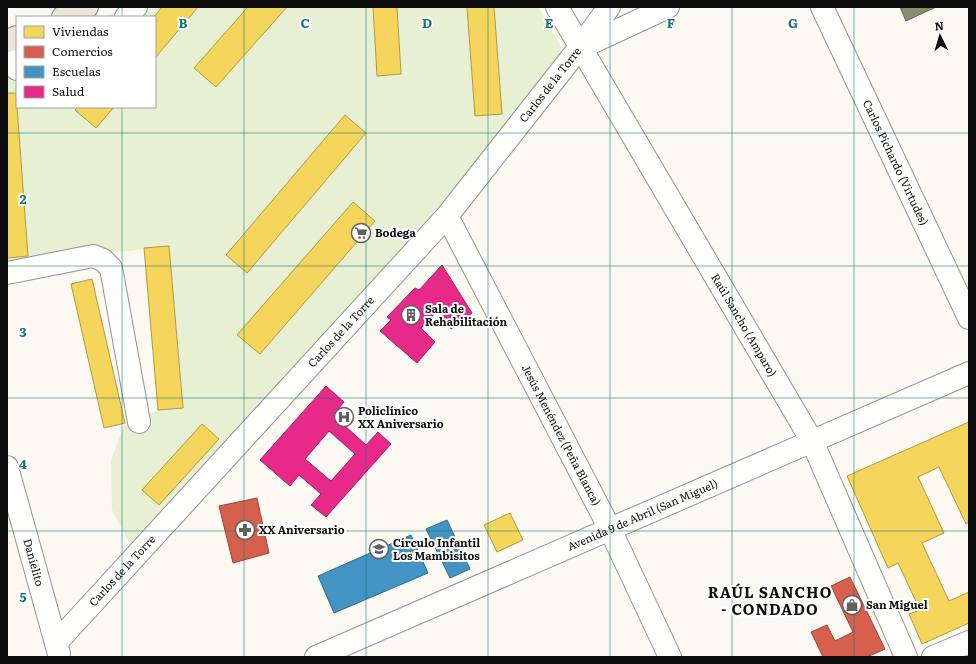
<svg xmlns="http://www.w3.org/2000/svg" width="976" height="664" viewBox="0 0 976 664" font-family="Literata,serif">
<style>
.green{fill:#e7f0d2}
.homes{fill:#f6d55c;stroke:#b09945}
.shops{fill:#d6604d;stroke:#9a473a}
.schools{fill:#4393c3;stroke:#336b8d}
.health{fill:#e7298a;stroke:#a62165;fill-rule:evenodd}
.industry{fill:#8c8c6e;stroke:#666651}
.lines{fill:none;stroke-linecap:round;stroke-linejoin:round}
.minor-casing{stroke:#959491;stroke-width:24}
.major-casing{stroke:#82817e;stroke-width:24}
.minor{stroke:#fefefd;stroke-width:22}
.major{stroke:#ede5d8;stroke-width:22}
.grid{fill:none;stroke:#0f766e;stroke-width:1;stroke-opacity:0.55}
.labels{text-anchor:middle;stroke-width:4;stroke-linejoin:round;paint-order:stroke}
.street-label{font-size:11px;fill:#0e0e0e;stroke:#fff}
.poi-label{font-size:11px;font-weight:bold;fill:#0e0e0e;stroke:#fff;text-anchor:start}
.district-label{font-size:15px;font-weight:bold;letter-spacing:1px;fill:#0e0e0e;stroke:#fff}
.grid-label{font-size:13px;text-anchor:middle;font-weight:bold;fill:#0f766e;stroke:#fff;stroke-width:4;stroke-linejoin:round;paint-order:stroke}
</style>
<rect width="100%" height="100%" fill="#fbf9f2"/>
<polygon class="green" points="129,7 538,7 561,47 559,68 445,201 281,390 132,548 112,510 111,460 125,423 158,410 182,408 168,246 7,266 7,58 17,53 17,107 155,107 155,17 104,17"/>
<g class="homes">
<polygon points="162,7 198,7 155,58 155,17 154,17"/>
<polygon points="248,7 287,7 216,87 194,68"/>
<polygon points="373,7 397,7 401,74 377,76"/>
<polygon points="467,7 494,7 502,114 475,116"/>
<polygon points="7,93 16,93 28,256 7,258"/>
<polygon points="78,107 114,107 96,128 75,110"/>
<polygon points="345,115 366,133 247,273 226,255"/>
<polygon points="353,202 375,221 260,354 237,335"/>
<polygon points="169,246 183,408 158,410 144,248"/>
<polygon points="92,279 125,423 104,428 71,284"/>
<polygon points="969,422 969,522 966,524 939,467 918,477 944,533 922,543 949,601 969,592 969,623 922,644 909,614 920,610 898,563 888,568 847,476"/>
<polygon points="202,424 219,439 159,505 142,490"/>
<polygon points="510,513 523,540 497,552 484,525"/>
</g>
<g class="shops">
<polygon points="257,498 269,553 233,563 219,506"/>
<polygon points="850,577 885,649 867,657 823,657 811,632 827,625 835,641 853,632 831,586"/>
</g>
<g class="schools">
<polygon points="447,520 470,569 450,578 426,529"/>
<polygon points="411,535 428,573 334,613 318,576"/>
</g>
<g class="health">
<polygon points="442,265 472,313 451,329 438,310 421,328 435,342 417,363 380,331 391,320 387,317 415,288 419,290"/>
<path d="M326,386L344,402L333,415L366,445L378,432L391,444L326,517L311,505L321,494L299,475L290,486L260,460ZM329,431L355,454L331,481L305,459Z"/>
</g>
<polygon class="industry" points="900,7 936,7 906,21"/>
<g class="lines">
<g class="minor-casing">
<g id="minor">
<path id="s1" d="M557,7L812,441L906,657"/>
<path id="s2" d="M822,7L969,318"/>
<polyline points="126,17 136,7"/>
<polyline points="582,47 668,7"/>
<polyline points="7,57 17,69"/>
<path id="s3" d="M447,216L610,529L670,657"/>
<polyline points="7,273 93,256 103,260 111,268 139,422"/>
<path id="s4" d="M7,467L59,654"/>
<path id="s5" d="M56,643L447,216L580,47L609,7"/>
<path id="s6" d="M316,657L969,373"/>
<polyline points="933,657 969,642"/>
</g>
</g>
<g class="major-casing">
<g id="major">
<polyline points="63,17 87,7"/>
<polyline points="7,41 17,37"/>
</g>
</g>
<use href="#minor" class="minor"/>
<use href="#major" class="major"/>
</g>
<path class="grid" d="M122,7V17M244,7V657M366,7V657M488,7V657M610,7V657M732,7V657M854,7V657M122,107V657M7,133H969M7,266H969M7,398H969M7,531H969"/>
<defs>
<g id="supermarket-ring" transform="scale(1)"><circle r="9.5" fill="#fff" stroke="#61605e" stroke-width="1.5"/><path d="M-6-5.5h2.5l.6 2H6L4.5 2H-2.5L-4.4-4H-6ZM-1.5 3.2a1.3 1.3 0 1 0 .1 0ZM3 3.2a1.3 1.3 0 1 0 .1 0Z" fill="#61605e"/></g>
<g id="building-ring" transform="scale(1)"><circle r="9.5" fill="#fff" stroke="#61605e" stroke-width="1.5"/><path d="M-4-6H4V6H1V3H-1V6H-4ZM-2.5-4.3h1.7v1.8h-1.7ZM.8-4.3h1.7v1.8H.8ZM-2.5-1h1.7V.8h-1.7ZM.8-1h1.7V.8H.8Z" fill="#61605e"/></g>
<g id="hospital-ring" transform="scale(1)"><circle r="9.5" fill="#fff" stroke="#61605e" stroke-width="1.5"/><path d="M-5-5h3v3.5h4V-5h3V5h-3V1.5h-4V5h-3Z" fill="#61605e"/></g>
<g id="pharmacy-ring" transform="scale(1)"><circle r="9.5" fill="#fff" stroke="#61605e" stroke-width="1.5"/><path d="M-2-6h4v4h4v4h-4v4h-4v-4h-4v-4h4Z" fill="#61605e"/></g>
<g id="school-ring" transform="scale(1)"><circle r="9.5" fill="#fff" stroke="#61605e" stroke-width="1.5"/><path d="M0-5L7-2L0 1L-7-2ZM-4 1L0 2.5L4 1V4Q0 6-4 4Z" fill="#61605e"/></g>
<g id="shop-ring" transform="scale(1)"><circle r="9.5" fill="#fff" stroke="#61605e" stroke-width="1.5"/><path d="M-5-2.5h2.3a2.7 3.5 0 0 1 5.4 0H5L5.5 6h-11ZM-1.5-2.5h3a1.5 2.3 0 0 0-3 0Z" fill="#61605e"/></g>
</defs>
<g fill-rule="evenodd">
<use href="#supermarket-ring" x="361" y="233"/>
<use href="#building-ring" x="411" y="315"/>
<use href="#hospital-ring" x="344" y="417"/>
<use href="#pharmacy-ring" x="245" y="530"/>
<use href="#school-ring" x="379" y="549"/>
<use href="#shop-ring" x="852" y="605"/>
</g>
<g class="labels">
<g class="street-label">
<text dy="4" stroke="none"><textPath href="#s5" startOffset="746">Carlos de la Torre</textPath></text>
<text dy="4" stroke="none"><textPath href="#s2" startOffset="172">Carlos Pichardo (Virtudes)</textPath></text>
<text dy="4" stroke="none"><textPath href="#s1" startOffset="369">Raúl Sancho (Amparo)</textPath></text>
<text dy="4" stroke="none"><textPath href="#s5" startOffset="422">Carlos de la Torre</textPath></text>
<text dy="4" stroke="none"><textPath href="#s3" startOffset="247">Jesús Menéndez (Peña Blanca)</textPath></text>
<text dy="4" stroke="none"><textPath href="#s6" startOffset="356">Avenida 9 de Abril (San Miguel)</textPath></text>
<text dy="4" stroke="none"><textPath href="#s4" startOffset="99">Danielito</textPath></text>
<text dy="4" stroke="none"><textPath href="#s5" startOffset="98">Carlos de la Torre</textPath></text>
</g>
<g class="poi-label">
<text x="375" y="237">Bodega</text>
<text x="425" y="313">Sala de<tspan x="425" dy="13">Rehabilitación</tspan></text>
<text x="358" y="415">Policlínico<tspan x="358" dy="13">XX Aniversario</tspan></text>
<text x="259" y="534">XX Aniversario</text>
<text x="393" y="547">Círculo Infantil<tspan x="393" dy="13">Los Mambisitos</tspan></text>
<text x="866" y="609">San Miguel</text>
</g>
<g class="district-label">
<text x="770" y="598">RAÚL SANCHO<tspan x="770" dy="17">- CONDADO</tspan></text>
</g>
</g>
<g class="grid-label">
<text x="183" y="28">B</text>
<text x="305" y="28">C</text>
<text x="427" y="28">D</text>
<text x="549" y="28">E</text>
<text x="671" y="28">F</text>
<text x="793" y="28">G</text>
<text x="23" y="204">2</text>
<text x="23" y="337">3</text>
<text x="23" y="469">4</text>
<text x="23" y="602">5</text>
</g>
<rect width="976" height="664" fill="none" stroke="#0e0e0e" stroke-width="16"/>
<rect x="16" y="16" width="140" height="92" fill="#ffffff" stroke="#9f9f9f"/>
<rect x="24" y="26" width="20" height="12" fill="#f6d55c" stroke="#9f9f9f"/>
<text x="52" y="36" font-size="12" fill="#0e0e0e">Viviendas</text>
<rect x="24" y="46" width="20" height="12" fill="#d6604d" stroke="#9f9f9f"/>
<text x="52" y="56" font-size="12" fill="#0e0e0e">Comercios</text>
<rect x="24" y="66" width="20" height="12" fill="#4393c3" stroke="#9f9f9f"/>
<text x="52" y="76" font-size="12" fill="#0e0e0e">Escuelas</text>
<rect x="24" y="86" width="20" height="12" fill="#e7298a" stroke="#9f9f9f"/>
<text x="52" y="96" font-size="12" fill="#0e0e0e">Salud</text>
<g transform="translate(940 36) rotate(355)" stroke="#ffffff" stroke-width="3" paint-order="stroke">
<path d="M0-3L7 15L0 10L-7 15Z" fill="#0e0e0e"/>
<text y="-6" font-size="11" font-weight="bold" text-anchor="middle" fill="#0e0e0e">N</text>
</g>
</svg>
